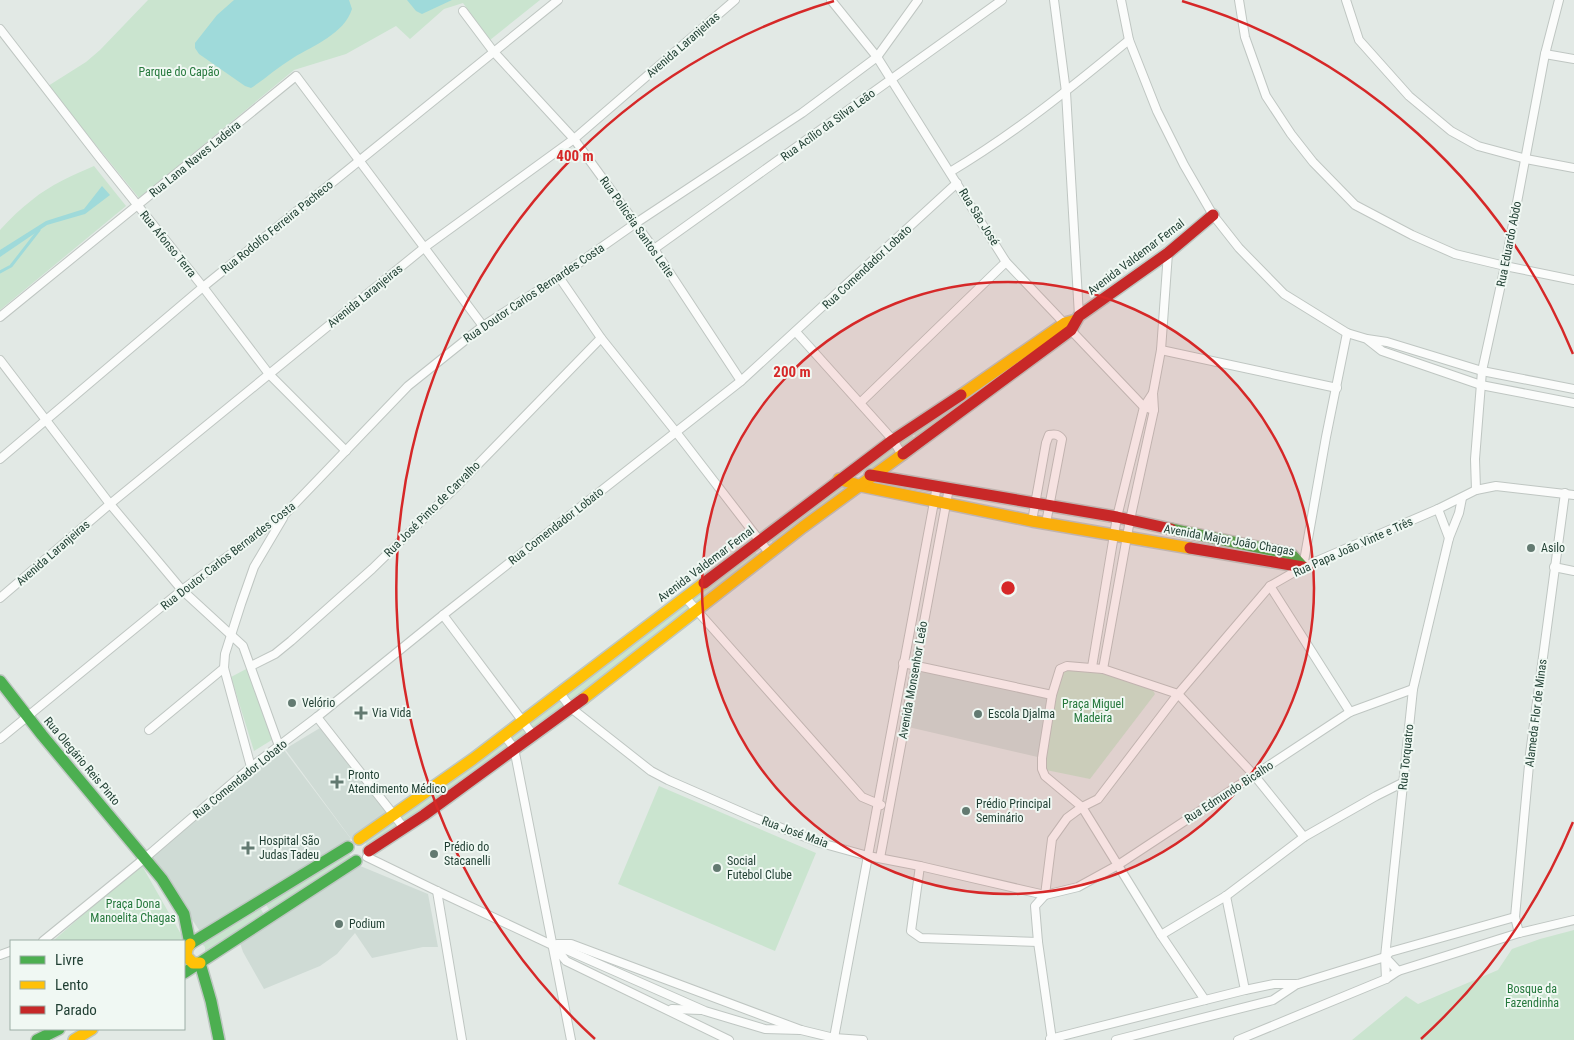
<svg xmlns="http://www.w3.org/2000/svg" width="1574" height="1040" viewBox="0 0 1574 1040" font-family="'Roboto Condensed',sans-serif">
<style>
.built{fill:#cfdbd5}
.green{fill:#cae4cf}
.water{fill:#9fdada}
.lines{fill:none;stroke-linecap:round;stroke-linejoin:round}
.stream{stroke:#9fdada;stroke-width:3}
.street-casing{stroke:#bfc6c2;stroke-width:10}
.fast-casing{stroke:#bec7c2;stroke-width:14}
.slow-casing{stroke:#bec7c2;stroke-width:14}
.jam-casing{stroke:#bec7c2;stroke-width:14}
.street{stroke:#fbfcfb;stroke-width:8}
.fast{stroke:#4caf50;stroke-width:11}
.slow{stroke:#ffc107;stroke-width:11}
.jam{stroke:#c62828;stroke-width:11}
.ring{fill:none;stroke:#d62828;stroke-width:2.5}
.poi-dot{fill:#637a71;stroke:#f0f8f3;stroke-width:2}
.labels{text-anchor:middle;stroke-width:4;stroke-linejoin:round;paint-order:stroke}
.street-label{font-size:12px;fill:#1f3e32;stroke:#f0f8f3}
.park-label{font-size:12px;fill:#25783c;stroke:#f0f8f3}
.poi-label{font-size:12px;fill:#1f3e32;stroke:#f0f8f3;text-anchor:start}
.centre{fill:#d62828;stroke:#f0f8f3;stroke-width:2.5}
.ring-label{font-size:15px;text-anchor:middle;font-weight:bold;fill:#d62828;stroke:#f0f8f3;stroke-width:4;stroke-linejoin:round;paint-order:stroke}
</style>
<rect width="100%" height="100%" fill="#e2e9e5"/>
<g class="built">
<polygon points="916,665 1052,695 1042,758 904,726"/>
<polygon points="320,728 393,815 359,839 352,840 285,749"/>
<polygon points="281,746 351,839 201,933 150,856"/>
<polygon points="353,863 428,894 438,947 423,947 372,958 355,933 337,954 320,966 264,989 243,952 240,943"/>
</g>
<g class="green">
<polygon points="148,0 540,0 490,40 463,3 444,9 410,39 396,26 346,54 294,70 139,198 48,86 86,62 100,50"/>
<path d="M94,166L126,206L0,310V230C10,219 20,209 32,200C50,185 73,175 94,166Z"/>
<polygon points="970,392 974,400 919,441 913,433"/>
<polygon points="911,434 917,442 878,471 863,469"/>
<polygon points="839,482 856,487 775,545 769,538"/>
<polygon points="754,551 759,556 571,706 560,692"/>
<polygon points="248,668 275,738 254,751 231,677"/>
<polygon points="1065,669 1102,670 1152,689 1155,694 1090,779 1046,770 1043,759 1060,673"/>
<polygon points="559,692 571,707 369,847 363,840"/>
<polygon points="659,786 816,853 775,951 618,884"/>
<polygon points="347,851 353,860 272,914 263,900"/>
<polygon points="141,864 186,943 53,941"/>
<polygon points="258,904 266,918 205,953 205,947 201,943"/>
<polygon points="1574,930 1574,1040 1352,1040 1406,996 1418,1004 1498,970 1512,949 1540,939"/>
</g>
<g class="water">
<path d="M234,0H349L352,9C344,34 314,45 293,58C278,67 265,79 251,88L245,86L199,54L195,48V43L217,15Z"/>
<polygon points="407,0 452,0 422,14 416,11"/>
<polygon points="102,186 110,195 85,214 47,225 0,257 0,250 46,221 84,209"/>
</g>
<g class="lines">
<polyline class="stream" points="0,272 11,266 39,230"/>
<g class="street-casing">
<g id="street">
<polyline points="831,0 877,57 1006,262 1144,407 1154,410"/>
<polyline points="1054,0 1066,92 1079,316"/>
<polyline points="1121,0 1129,40 1157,111 1184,165 1213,215 1239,248 1284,294 1347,333 1367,339 1387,342 1482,371 1574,389"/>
<polyline points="1239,0 1245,37 1266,96 1291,134 1313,162 1355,205 1412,235 1455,254 1505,266 1574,280"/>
<polyline points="1346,0 1359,40 1409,96 1451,131 1478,146 1526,159 1574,168"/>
<polyline points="463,11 493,51 574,139 654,249 741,381"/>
<polyline points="0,29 99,157 203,287 269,374 346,451"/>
<polyline points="1545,54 1574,59"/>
<path d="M950,172C1014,134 1072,87 1129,40"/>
<polyline points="654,249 1002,0"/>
<polyline points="559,277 601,338 676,432 770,554"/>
<polyline points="0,317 296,76 483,326"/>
<polyline points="796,332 893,440 902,455"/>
<polyline points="1368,340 1382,351 1481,385 1574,403"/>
<polyline points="1161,350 1337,388"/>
<polyline points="0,360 110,504 182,590 243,646 279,746"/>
<polyline points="860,403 1006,262"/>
<polyline points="0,459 203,287 558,0"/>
<polyline points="1476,490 1475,459 1482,371 1505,266 1545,54 1559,0"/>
<polyline points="1438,509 1449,538"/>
<path d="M1032,521L1046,443L1049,435C1055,434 1058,434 1062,439L1046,523"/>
<polyline points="1303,567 1326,437 1347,333"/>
<polyline points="1554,567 1574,571"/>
<polyline points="1270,586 1350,712"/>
<polyline points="685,597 862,797 881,805"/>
<polyline points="0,598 110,504 425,247 574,139 735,0"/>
<polyline points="443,615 533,735"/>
<polyline points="903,663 1052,695"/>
<polyline points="251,666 275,654 291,641 372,569 454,489 601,338"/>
<polyline points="1092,667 1117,517 1144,407 1153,393"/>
<polyline points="1103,669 1130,520 1154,410 1153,393 1161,350 1168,253"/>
<polyline points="559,692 571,708 651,771 668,780 755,818 821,843 868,856 920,866 1045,895 1078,887 1118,865 1350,712 1413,689"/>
<polyline points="317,717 404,828"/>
<polyline points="149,730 224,668"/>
<polyline points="504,735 514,748 571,1040"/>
<polyline points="0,739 182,590 285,514 408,386 483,326 559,277 636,223 802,113 877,57 918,0"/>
<polyline points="251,767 224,668 225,654 241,604 254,567 283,518"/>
<polyline points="367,857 437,891 552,945 569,951 705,1011 765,1029 801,1030"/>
<polyline points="880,858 949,488"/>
<polyline points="920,866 911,931 921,938 1038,942"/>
<polyline points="437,891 462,1040"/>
<polyline points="1226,896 1245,990"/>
<polyline points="1519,933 1515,917 1530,754 1565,493"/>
<polyline points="1161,935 1226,896 1304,837 1376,796 1404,782"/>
<polyline points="43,941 145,858 251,767 317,717 443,615 741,381 957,183"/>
<polyline points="557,944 571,944 801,1030 834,1038 863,1040"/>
<polyline points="554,946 566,961 729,1040"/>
<polyline points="0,955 11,951"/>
<polyline points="1385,957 1398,971"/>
<polyline points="1386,979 1385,957 1413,689 1449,538 1459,513 1462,498"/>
<polyline points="1205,1000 1161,935 1082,807 1045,776 1042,769 1042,758 1052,695 1060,669 1067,666 1103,669 1178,694 1254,775 1304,837"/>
<polyline points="672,1009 701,1010"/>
<polyline points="834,1038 937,486"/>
<polyline points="1050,1039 1245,990 1274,984 1298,984 1385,957 1390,952 1515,917"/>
<polyline points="1052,1040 1038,942 1035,906 1045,895 1052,839 1067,818 1082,807 1098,799 1178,694 1270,586 1303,567 1438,509 1476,490 1496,486 1574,495"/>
<polyline points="1116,1040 1273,1000 1297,984"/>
<polyline points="1238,1040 1386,979 1398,971 1519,933 1574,920"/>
</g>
</g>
<g class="fast-casing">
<g id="fast">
<polyline points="1171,529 1291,554 1303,567"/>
<polyline points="0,681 42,735 162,879 184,914 190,944"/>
<polyline points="185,947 348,847"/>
<polyline points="200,963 211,1001 219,1040"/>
<polyline points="184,973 356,861"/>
<polyline points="37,1040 59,1029"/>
</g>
</g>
<g class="slow-casing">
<g id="slow">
<polyline points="961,395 1065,323 1076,320"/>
<polyline points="839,479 861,486 1032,521 1190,548"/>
<polyline points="583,699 803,527 903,454"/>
<polyline points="359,839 473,759 704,583"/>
<polyline points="190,944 187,949 186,956 193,963 200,963"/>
<polyline points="74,1040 92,1029"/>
</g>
</g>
<g class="jam-casing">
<g id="jam">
<polyline points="903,454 1071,330 1079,316 1168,253 1213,215"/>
<polyline points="870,475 1117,517 1171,529"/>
<polyline points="1190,548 1303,567"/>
<polyline points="704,583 893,440 961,395"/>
<polyline points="369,851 424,815 583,699"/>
</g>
</g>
<use href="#street" class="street"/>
<use href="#fast" class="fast"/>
<use href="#slow" class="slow"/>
<use href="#jam" class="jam"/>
</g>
<circle cx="1008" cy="588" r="306" fill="#d62828" fill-opacity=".12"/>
<g class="ring">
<circle cx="1008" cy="588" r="306"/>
<path d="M1573 822A612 612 0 0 1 1421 1039M595 1039A612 612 0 0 1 834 1M1182 1A612 612 0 0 1 1573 354"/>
</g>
<g class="poi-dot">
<circle cx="1531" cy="548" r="5"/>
<circle cx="292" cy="703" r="5"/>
<path d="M358.5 705.5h5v5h5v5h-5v5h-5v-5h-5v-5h5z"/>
<circle cx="978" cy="714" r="5"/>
<path d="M334.5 774.5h5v5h5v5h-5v5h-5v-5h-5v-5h5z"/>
<circle cx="966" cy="811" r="5"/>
<path d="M245.5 840.5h5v5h5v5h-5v5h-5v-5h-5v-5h5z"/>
<circle cx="434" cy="854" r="5"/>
<circle cx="717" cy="868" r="5"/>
<circle cx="339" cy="924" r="5"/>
</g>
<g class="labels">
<g class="street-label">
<text transform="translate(683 45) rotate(-41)" y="4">Avenida Laranjeiras</text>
<text transform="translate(828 125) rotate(-36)" y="4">Rua Acílio da Silva Leão</text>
<text transform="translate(195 159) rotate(-39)" y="4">Rua Lana Naves Ladeira</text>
<text transform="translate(979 217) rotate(58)" y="4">Rua São José</text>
<text transform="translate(277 227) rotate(-39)" y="4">Rua Rodolfo Ferreira Pacheco</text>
<text transform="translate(637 227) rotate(55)" y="4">Rua Policéia Santos Leite</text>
<text transform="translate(168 244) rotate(51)" y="4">Rua Afonso Terra</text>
<text transform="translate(1509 244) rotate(-79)" y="4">Rua Eduardo Abdo</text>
<text transform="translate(1136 257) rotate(-37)" y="4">Avenida Valdemar Fernal</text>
<text transform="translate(867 267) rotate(-43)" y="4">Rua Comendador Lobato</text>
<text transform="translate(534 293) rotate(-34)" y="4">Rua Doutor Carlos Bernardes Costa</text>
<text transform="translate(365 296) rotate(-39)" y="4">Avenida Laranjeiras</text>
<text transform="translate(432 509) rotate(-45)" y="4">Rua José Pinto de Carvalho</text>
<text transform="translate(556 526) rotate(-38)" y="4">Rua Comendador Lobato</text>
<text transform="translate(1229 540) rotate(10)" y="4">Avenida Major João Chagas</text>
<text transform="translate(1353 547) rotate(-24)" y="4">Rua Papa João Vinte e Três</text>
<text transform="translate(53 553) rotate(-41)" y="4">Avenida Laranjeiras</text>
<text transform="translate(228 556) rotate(-38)" y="4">Rua Doutor Carlos Bernardes Costa</text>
<text transform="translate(706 564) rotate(-37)" y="4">Avenida Valdemar Fernal</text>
<text transform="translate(913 680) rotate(-80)" y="4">Avenida Monsenhor Leão</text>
<text transform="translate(1536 713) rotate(-83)" y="4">Alameda Flor de Minas</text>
<text transform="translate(1406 757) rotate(-84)" y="4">Rua Torquatro</text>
<text transform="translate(82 761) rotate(50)" y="4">Rua Olegário Reis Pinto</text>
<text transform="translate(240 779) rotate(-39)" y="4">Rua Comendador Lobato</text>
<text transform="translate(1229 792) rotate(-33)" y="4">Rua Edmundo Bicalho</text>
<text transform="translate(795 832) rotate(20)" y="4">Rua José Maia</text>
</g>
<g class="park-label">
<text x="179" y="76">Parque do Capão</text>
<text x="1093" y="708">Praça Miguel<tspan x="1093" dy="14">Madeira</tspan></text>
<text x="133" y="908">Praça Dona<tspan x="133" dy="14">Manoelita Chagas</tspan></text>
<text x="1532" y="993">Bosque da<tspan x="1532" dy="14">Fazendinha</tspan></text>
</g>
<g class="poi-label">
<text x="1541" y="552">Asilo</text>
<text x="302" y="707">Velório</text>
<text x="372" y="717">Via Vida</text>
<text x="988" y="718">Escola Djalma</text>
<text x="348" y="779">Pronto<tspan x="348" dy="14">Atendimento Médico</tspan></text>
<text x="976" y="808">Prédio Principal<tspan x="976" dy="14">Seminário</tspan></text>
<text x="259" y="845">Hospital São<tspan x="259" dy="14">Judas Tadeu</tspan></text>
<text x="444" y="851">Prédio do<tspan x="444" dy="14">Stacanelli</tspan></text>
<text x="727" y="865">Social<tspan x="727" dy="14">Futebol Clube</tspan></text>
<text x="349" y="928">Podium</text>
</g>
</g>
<circle cx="1008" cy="588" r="8" class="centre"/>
<g class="ring-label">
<text x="575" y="161">400 m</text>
<text x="792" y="377">200 m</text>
</g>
<rect x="10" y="940" width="175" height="90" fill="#f0f8f3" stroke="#9caea6"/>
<rect x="20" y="956" width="25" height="8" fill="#4caf50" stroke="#9caea6"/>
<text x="55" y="965" font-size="15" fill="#1f3e32">Livre</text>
<rect x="20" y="981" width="25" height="8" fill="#ffc107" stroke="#9caea6"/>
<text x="55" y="990" font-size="15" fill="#1f3e32">Lento</text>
<rect x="20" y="1006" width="25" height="8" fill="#c62828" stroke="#9caea6"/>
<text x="55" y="1015" font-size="15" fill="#1f3e32">Parado</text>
</svg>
